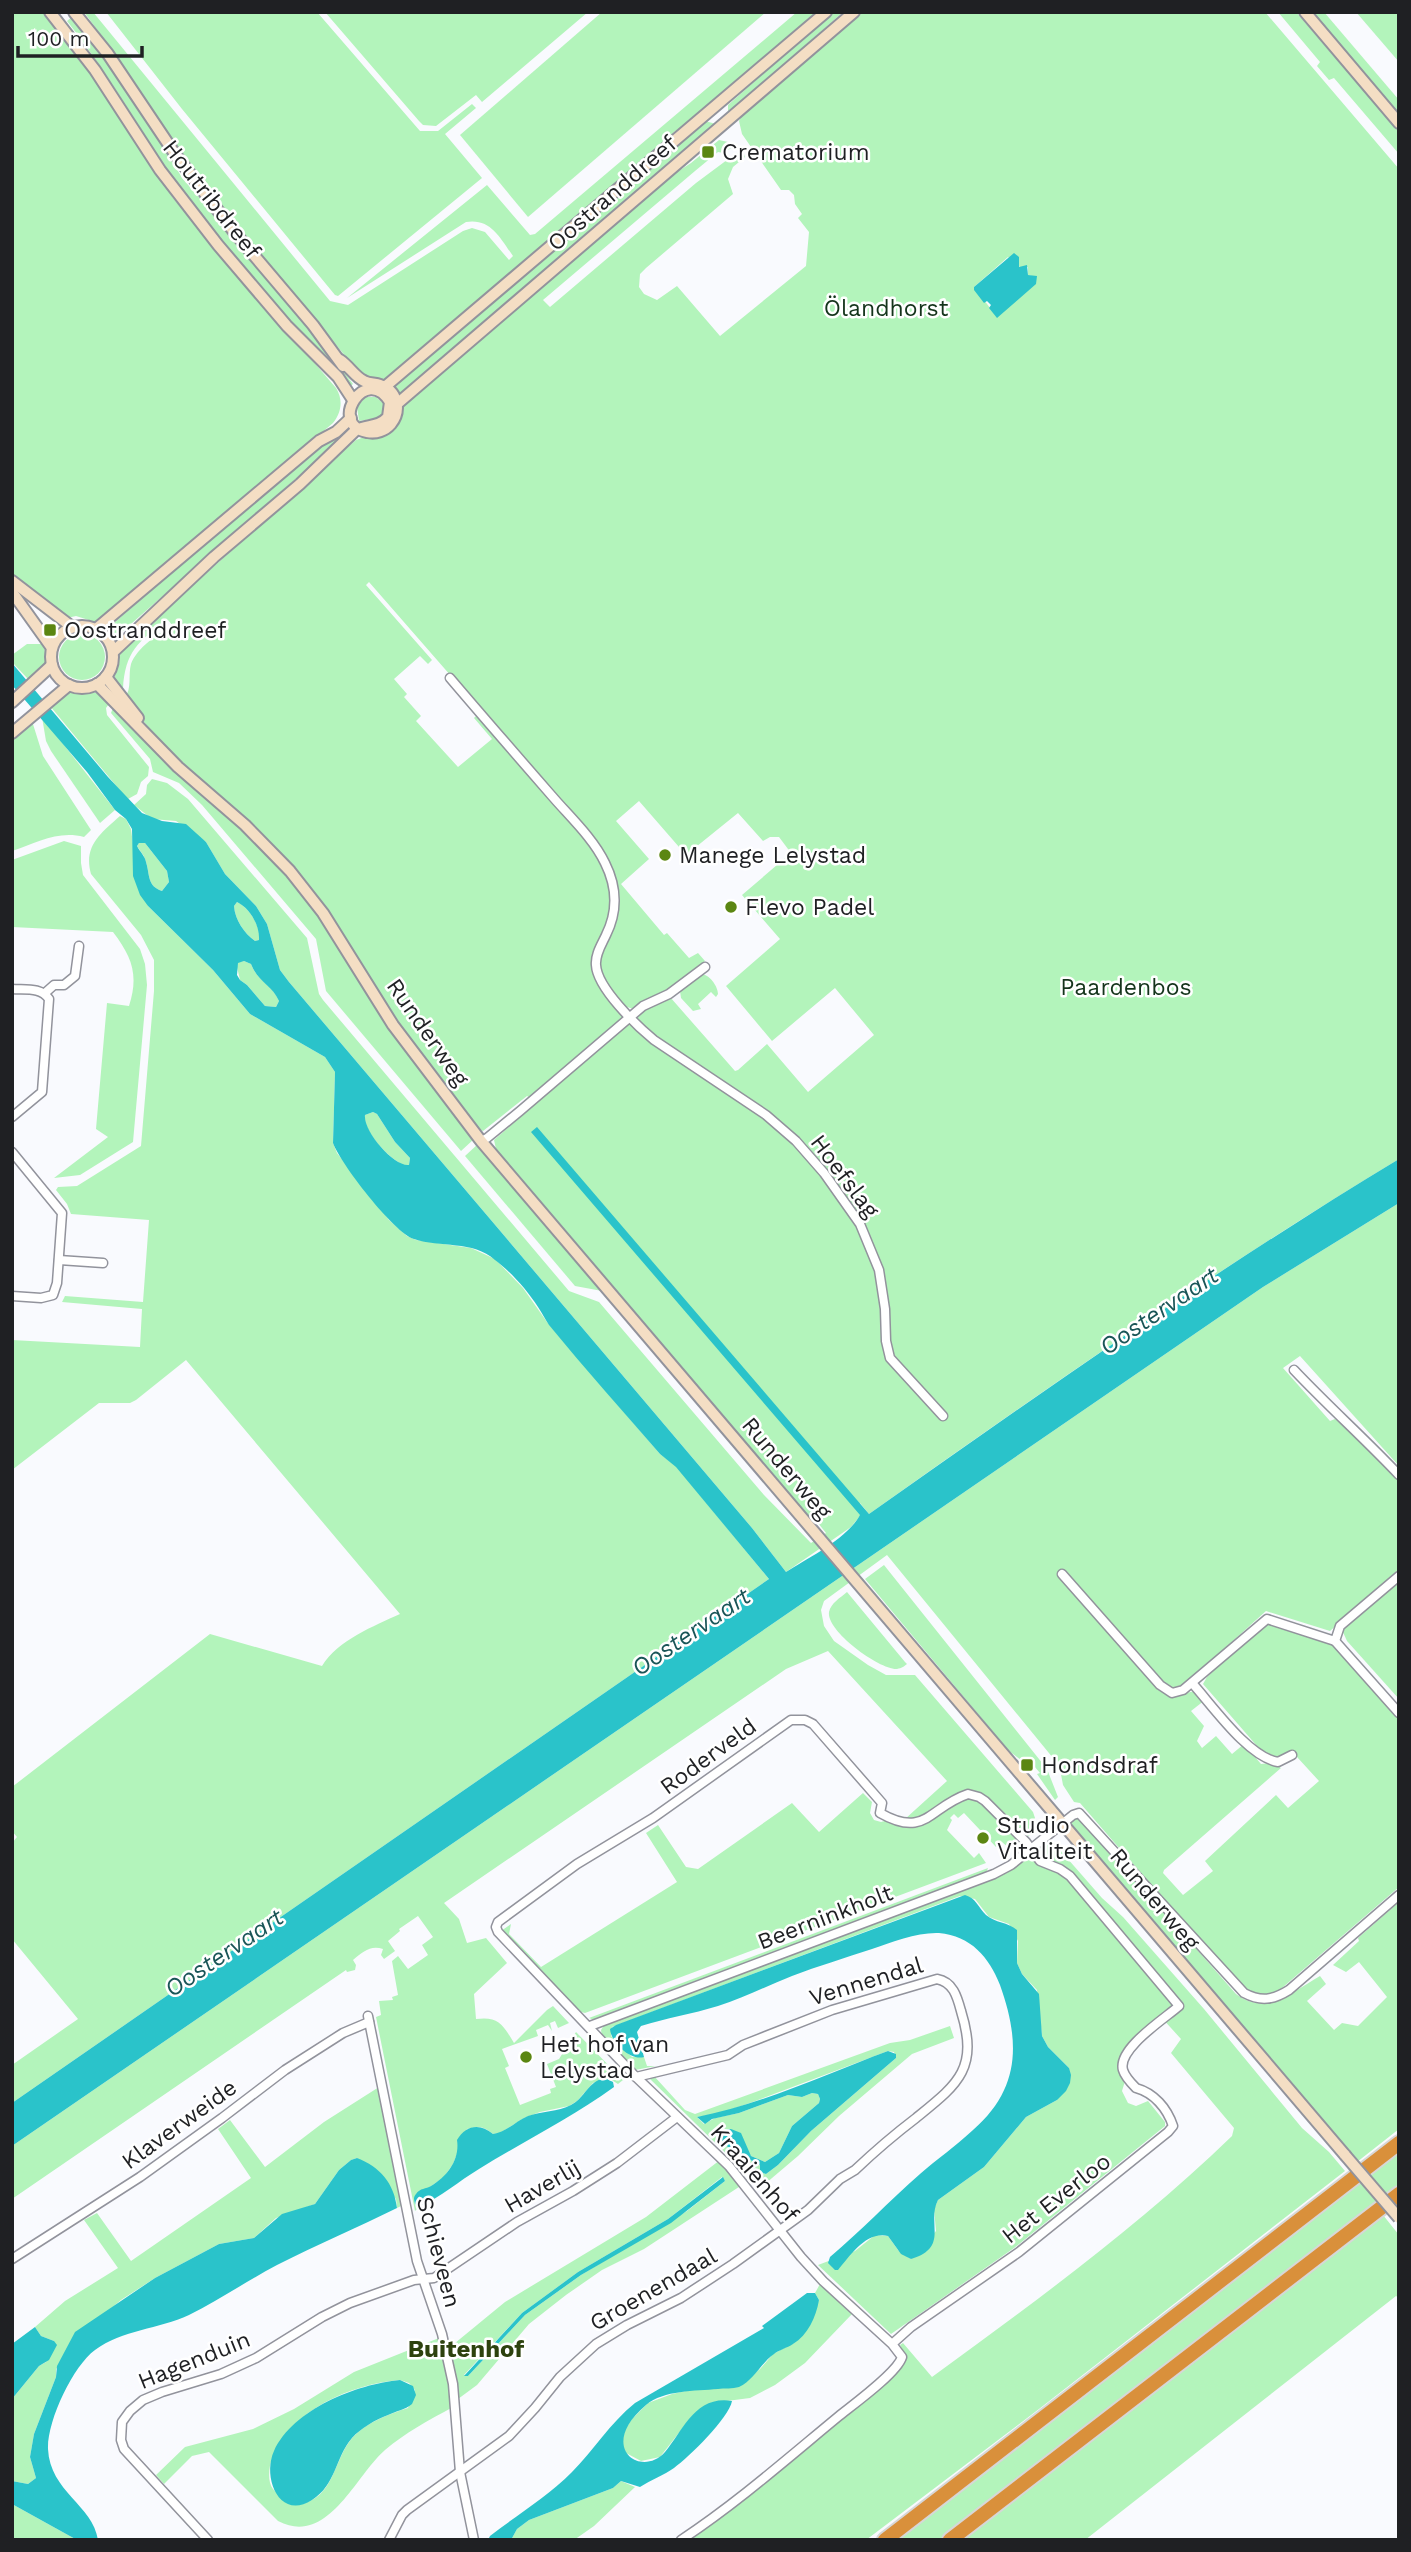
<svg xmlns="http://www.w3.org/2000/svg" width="1411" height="2552" viewBox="0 0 1411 2552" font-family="'Work Sans',sans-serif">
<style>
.green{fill:#b3f4bb;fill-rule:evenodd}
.water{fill:#2ac3ca;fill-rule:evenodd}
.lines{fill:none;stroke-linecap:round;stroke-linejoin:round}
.street-casing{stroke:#92939c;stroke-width:11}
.secondary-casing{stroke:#92939c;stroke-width:14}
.highway-casing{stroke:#d7d7d7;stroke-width:18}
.street{stroke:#fff;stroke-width:8}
.secondary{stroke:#f4dec4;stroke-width:10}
.highway{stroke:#d9903b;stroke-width:14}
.secondary-bridge-casing{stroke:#92939c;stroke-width:14;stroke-linecap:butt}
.secondary-bridge{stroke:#f4dec4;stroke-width:10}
.poi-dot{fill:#5b8612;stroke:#fff;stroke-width:2.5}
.labels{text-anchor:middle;stroke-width:5;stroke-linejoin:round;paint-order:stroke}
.poi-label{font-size:23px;fill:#1f2023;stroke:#fff;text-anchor:start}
.street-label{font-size:23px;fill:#1f2023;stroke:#fff}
.park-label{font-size:23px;fill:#14341b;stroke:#fff}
.water-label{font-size:24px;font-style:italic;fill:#195557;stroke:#fff}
.neighbourhood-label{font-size:24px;font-weight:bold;fill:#2d420e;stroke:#fff}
</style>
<rect width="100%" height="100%" fill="#f9fafe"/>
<g class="green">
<path d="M12,12H42L97,83L173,198L336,388C343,399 342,412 333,423L102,619L95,622L76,616L67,618L12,577Z"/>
<path d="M84,12H93L330,301L348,305L463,231L472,228L485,232L509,260L513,256C500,238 491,218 466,222L347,298L487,185L530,235L535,234L797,12H822L711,106L674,132L658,152L391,378C379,382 372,380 361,375C304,305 243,239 190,168C153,117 122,62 84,12Z"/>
<polygon points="106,12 317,12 420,131 438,131 472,104 476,108 445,134 482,178 338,296 335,295 182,109"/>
<polygon points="325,12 588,12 482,102 476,95 436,126 423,125 419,121"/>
<polygon points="602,12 766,12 528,217 460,135"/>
<polygon points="833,12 843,12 728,114 728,105"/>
<path d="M863,12H1265L1399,169V1159C1217,1269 1042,1391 869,1514L860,1503V1516L851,1527L786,1572L752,1528L289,982L280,970L267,924L256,906L225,874L206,842L176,821L152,819L134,805L146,794L147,785L152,779L167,783L188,799L307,938L319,994L323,1000L569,1291L599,1302L764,1495L811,1543L826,1533L818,1523L814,1524L533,1194L496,1149L494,1140L625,1025L637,1021L638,1015L650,1005L670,997L735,1071L738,1070L767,1044L808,1092L874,1035L835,988L772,1041L726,986L780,939L742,895L791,853L779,837H770L763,841L738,813L686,855L639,801L616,821L649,859L621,884L664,935L667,933L689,958L698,953L705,961L671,989L657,994L634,1009L623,1006L622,1020L530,1098L527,1096L483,1131L477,1128L416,1048L333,921L154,735L125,697C132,689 128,675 131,664C137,648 158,633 173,626L168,620C138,641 125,652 123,689L121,692C108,673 119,672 118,652L341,453L356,440L367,436L660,183L691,163L719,140L737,144L724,153L718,152L695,171L543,300L550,307L696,183L735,154L743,151L745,157L733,167L728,179L733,194L646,268L640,274L639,287L644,294L657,300L677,286L720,336L806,266L809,232L798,218L802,214L795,204L794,195L789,190H781L742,134L739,121L741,117ZM1008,257L1021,268L1028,267V275L1032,276L997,317L974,287ZM369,582L451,676L478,714L474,718L492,739L458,767L416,721L421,716L404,697L407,694L394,679L420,656L428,664L432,660L366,585Z"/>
<polygon points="1278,12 1296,12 1399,132 1399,154 1334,78 1329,80 1317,66 1320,62"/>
<polygon points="1311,12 1324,12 1399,100 1399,115"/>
<polygon points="1356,12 1399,12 1399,62"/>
<path d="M73,16L112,67L183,179L301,316L353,384L349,387C292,324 233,261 183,192C143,136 110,75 67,21Z"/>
<polygon points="705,121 716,124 400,397 392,385"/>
<polygon points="365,397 376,397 384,404 383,413 378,418 359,421 357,407"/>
<polygon points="348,426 351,430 114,639 107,629 279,480"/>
<circle cx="82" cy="657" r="23"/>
<polygon points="27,644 44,644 46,663 28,679 12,662 12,655"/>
<polygon points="70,691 100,693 111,701 106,708 107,715 149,767 148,776 141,782 137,794 128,799 123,794 50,706"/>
<polygon points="114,705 245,832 293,883 323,921 407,1051 474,1139 461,1151 326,991 316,939 202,805 179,783 153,772 150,759 111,713"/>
<polygon points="42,717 115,810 100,823 51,751 46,741"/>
<path d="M32,721L43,756L91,830L84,837C58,830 37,843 12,851V738Z"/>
<path d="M120,816L126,819L131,829L133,844L148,906L213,970L250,1014L325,1057L335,1072L333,1143L337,1153L389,1220L407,1236L416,1240L471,1248L495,1259L523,1288L547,1322L660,1454L676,1466L769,1579L12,2103V2065L78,2019L12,1939V1843L17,1837L12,1831V1787L210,1634L322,1666C338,1640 374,1626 400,1614L186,1360L136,1400L130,1403H99L12,1470V1340L140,1347L142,1309L62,1302L65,1296L143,1302L149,1220L71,1214L67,1204L56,1190L58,1187L77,1186L141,1146L154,991V960L141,935L91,874C83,846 101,833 120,816Z"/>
<path d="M64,841L81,846V863L83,875L140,949L145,964L147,985L133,1142L80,1175L54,1178L108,1137L96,1129L107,1003L129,1006C139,975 132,957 113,932L12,927V860Z"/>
<path d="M139,843H145L167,871L169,882L162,891C147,886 150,875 146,862C145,856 140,851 137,846Z"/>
<path d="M237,902C250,908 260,926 260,940L255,941C244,933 235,920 234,906Z"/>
<path d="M244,961L251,964C258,982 273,985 279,1001L276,1007L265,1006L247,985L240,980L237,967L238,962Z"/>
<path d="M701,974C709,974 718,986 718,994L716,997L711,992L698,1004L701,1009L693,1011L681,998L680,991Z"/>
<path d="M373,1112L377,1114L395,1142L410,1158L409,1165L406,1166C391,1161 362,1131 365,1115Z"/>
<polygon points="478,1144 602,1291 575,1286 465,1156"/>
<path d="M1399,1203V1466L1300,1356L1283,1368L1330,1421L1335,1419L1367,1441L1399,1478V1569L1330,1631L1266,1611L1182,1687L1176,1689H1160C1172,1699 1181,1694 1195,1691L1205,1700L1191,1711L1204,1726L1197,1741L1202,1748L1216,1736L1232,1754L1244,1744L1261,1764L1272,1763L1281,1768L1164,1870L1163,1873L1183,1895L1213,1871L1205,1861L1276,1795L1288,1808L1319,1781L1297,1757H1294L1285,1764L1277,1758L1264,1754L1203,1684L1207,1677C1223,1662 1252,1628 1272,1623L1335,1643L1399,1713V1887L1275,1994C1248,1999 1243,1988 1225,1970L1080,1803L1074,1802L1063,1785L1060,1769L1053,1758L887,1555L824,1601L821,1610L824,1626L834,1641L868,1665L886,1675H915L1033,1812L1035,1818L1029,1826L1030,1835L1010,1849L1002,1842L996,1847L964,1813L958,1818L954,1814L950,1818L952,1820L947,1830L974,1858L979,1853L986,1863L585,2013L581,2012L501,1931L511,1924L509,1934L541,1967L677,1882L646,1833L658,1825L686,1867L698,1869L792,1803L819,1832L863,1793L872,1802L870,1813L874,1820L881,1822L888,1820L902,1826H912L916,1820L905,1819L947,1781L828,1651L786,1669L444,1903L459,1919L467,1943L486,1938L507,1963L474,1994L476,2019C499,2016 503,2025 514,2043L547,2010L553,2006L569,2023L558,2028L555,2021L550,2023L552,2031L548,2025L536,2030L538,2036L502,2049L509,2066L505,2068L520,2105L551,2093L550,2089L556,2087L547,2064L559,2059L576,2032L623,2080L618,2084L610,2079L593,2083L577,2101L569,2106L540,2112L524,2118L500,2133L493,2134C484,2126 478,2126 467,2129L453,2164L444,2177L414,2198L415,2204L419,2207L415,2211L376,2017L381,2015L379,2001L393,2000L392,1997L398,1995L392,1961L398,1956L408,1969L428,1955L422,1945L433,1937L418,1916L399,1929L400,1931L388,1941L395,1951L384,1959L381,1955L383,1949C370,1945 363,1952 353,1960L356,1965L355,1970L347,1972L346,1970L12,2199V2146L1263,1287Z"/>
<polygon points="884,1565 1047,1769 1058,1797 1055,1800 1037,1774 1040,1773 1029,1760 1025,1763 1009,1751 865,1579"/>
<polygon points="1399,1580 1399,1699 1347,1641 1342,1630"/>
<path d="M847,1592L905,1662L907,1664C903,1667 902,1668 897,1669C880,1670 826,1631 829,1612C831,1603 840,1598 847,1592Z"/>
<path d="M1075,1817H1081L1084,1821L1236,1994C1266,2017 1292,1992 1320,1976L1326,1984L1307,2001L1334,2030L1342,2023L1358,2026L1387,1997L1359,1962L1346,1972L1333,1965L1359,1941L1358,1938L1399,1902V2129L1357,2162L1068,1820Z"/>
<path d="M1047,1842H1053L1102,1898L1123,1917L1204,2009L1302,2128L1329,2152L1345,2171L1039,2409L866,2540H686L853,2409L903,2364L906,2358L900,2345L903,2343L932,2377C1035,2302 1140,2225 1232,2136L1234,2128L1171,2053L1181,2039L1161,2017L1123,2050L1118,2068L1125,2081L1122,2091L1128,2103L1136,2106L1148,2101L1165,2122V2126L1014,2248L891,2334L818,2265L855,2251L875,2235L888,2236L898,2250L911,2259L936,2231L934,2209L938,2200L984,2167L1026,2117L1057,2100L1069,2068L1048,2047L1042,2036L1037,1990L1022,1974L1017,1963L1018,1941L1009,1924L989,1917L975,1899L960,1896L612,2027L611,2036L632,2057H644L647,2066H656L635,2070L602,2036L601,2030L605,2024L1007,1873Z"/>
<polygon points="988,1868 986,1873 594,2020 589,2018"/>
<path d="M950,2026L954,2038L912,2054L839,2116L798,2156L759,2189L749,2178L755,2173L749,2166L743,2170L650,2079L654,2076L685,2110L695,2114L890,2043L910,2040ZM888,2051L894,2052L896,2058L811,2131L778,2165L766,2174L760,2172V2165L732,2150L717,2132L731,2129L751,2156L765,2162L779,2153L792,2126L819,2103L820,2099L818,2094L812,2093L802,2097L788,2095L739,2113L715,2118L704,2124L697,2117L717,2114L750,2103Z"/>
<polygon points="379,2087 403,2205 397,2208 396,2199 357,2158 351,2160 339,2170 315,2204 276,2218 254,2238 219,2244 155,2278 121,2300 103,2315 56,2369 56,2377 34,2434 30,2457 36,2478 28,2484 12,2481 12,2399 39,2366 46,2362 54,2341 41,2336 35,2327 65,2301 118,2268 84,2220 97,2213 131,2261 251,2178 218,2129 230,2120 265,2167 324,2122"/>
<polygon points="1399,2147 1399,2186 939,2540 889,2540"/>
<path d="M720,2160L742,2185L644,2249L602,2270L566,2295L529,2324L477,2385L458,2399L449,2348L505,2302L646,2217ZM722,2177L725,2181L687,2211L581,2275L525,2315L468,2376L464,2375L522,2313L578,2272L668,2219Z"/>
<polygon points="1383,2215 1399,2235 1399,2298 1396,2296 1085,2540 961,2540"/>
<polygon points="820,2284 853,2313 805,2363 775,2385 750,2398 711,2403 692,2416 660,2457 641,2461 626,2453 622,2444 624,2431 632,2419 648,2403 672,2394 695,2389 738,2387 760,2369 773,2354 794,2343 819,2300 815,2293"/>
<path d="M439,2338L453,2407C429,2420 405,2433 385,2450C355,2476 328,2547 278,2521L209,2452L192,2456L164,2484L156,2475L185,2447L253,2429L294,2409L354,2372ZM400,2380L409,2383L415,2390L408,2408C389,2414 368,2422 354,2436C332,2459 336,2501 295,2505C289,2500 278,2495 273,2489C267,2481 269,2467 272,2458C291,2410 351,2384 400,2380Z"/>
<polygon points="621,2481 635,2487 594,2526 574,2540 511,2540 517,2529 529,2520 613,2488"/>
<polygon points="12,2504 77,2540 12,2540"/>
</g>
<g class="water">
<polygon points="1014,253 1019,257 1019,267 1027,265 1028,275 1037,276 1036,284 997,318 989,308 991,305 987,301 984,303 974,290 974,287"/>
<path d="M12,663L108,777L142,813L162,821L186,824L206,842L225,874L256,906L267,924L280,970L289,982L752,1528L786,1572C808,1558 848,1538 860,1515L531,1132L537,1127L869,1514C1043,1391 1217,1269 1399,1159V1203L1263,1287L12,2146V2103L769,1579L676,1467L660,1454C623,1411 585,1369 549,1325C545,1319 542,1313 538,1307C527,1290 511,1272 495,1260C473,1240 440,1248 414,1239C394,1233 340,1163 333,1143L335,1072L325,1057L250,1014L213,970L148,906L140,895L133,876L132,829L126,819L115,810L87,772L12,685ZM139,843H145L167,871L169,882L162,891C147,886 150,875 146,862C145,856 140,852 137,846ZM237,902C250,908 260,926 259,940L255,941C244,933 235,920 234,906ZM244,961L251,964C258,982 272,985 279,1001L276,1007L265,1006L247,985L240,980L237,975L238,963ZM373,1112L377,1114L395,1142L410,1158L409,1165C394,1167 363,1131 365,1115Z"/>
<path d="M965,1895C976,1898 978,1907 986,1915C995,1923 1008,1922 1017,1930V1963L1022,1974L1039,1994L1042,2036L1048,2047L1069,2068L1071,2075L1070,2083L1066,2091L1057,2100L1026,2117L984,2167L938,2200C926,2223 950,2247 911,2259L901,2254L888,2236C866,2231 851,2255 838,2270H835L828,2263L830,2257C861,2231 889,2201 920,2174C937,2159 956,2146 973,2130C1021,2088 1020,2041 1000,1985C989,1957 971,1936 939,1933C918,1932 892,1942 872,1949C845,1958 818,1966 792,1976C767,1986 743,1998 718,2006C692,2014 666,2018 641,2026L637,2032L644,2057C631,2061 611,2043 610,2029L616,2025Z"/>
<path d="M888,2051L896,2054V2058L811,2131L778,2165L766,2174L760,2172V2165C743,2155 724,2152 717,2130L731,2129L741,2133L751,2156L765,2162L779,2153L792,2126L819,2103L820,2099L818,2094L812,2093L802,2097L788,2095L739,2113L712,2119L705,2124L697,2117C760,2105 826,2074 888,2051Z"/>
<path d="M605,2078L613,2082L614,2087C571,2118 524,2141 479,2169C459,2181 441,2197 419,2207L415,2204C414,2199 413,2198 416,2194C420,2188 426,2189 431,2186C448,2176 460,2159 457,2140C466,2125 480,2123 493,2134C505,2133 516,2121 528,2116C541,2111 558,2112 571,2105C585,2098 588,2081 605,2078Z"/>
<path d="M357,2158C380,2167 394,2183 397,2208C357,2228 316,2245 277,2265C247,2281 219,2300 189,2315C159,2329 122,2330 95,2350C73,2366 47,2421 48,2449C50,2492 93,2505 98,2540H77L12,2504V2481L28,2484L36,2478L30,2457L34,2434L56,2377L57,2366L75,2332L155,2278L219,2244L254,2238L282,2214L315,2204L339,2170L351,2160Z"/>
<polygon points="723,2177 725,2181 671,2223 581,2275 525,2315 468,2376 464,2376 522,2313 578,2272 668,2219"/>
<path d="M807,2293H815L819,2300C816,2317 808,2335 793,2344C787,2348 779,2350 774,2354C761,2363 754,2380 739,2387C733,2389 724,2388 718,2389C695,2391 664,2390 646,2405C596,2447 641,2479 665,2452C683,2431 695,2395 732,2401C729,2418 689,2457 674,2468C664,2475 651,2480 640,2487L621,2481L613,2488L529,2520L517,2529L511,2540H488L490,2536C517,2515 547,2497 572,2472C594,2450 610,2423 635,2403L764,2328L762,2326Z"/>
<polygon points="35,2327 41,2336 54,2341 57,2345 49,2360 39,2366 12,2399 12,2344"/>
<path d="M400,2380L413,2386L416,2395L412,2404C405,2410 396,2411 388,2415C375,2420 361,2428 352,2438C335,2458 336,2485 312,2500C279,2521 262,2477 274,2451C293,2409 357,2384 400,2380Z"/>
</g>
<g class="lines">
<g class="street-casing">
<g id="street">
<path d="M450,678C484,718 518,757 552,796C570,817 593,838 605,863C617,887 618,911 606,935C602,944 595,954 596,965C597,988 637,1026 654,1040L766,1115L796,1141L824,1173L860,1224L879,1270L885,1309L886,1341L890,1358L943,1416"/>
<path d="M12,989C26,990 41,987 49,999L42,1092L12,1117"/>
<polyline points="45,993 54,985 64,985 75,976 79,946"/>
<polyline points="481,1141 487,1138 520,1111 643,1006 669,994 705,967"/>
<polyline points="12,1152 62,1213 57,1283 53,1295 41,1298 12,1296"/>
<polyline points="59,1260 103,1263"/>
<path d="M1294,1370C1328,1406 1365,1439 1399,1475"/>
<polyline points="1062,1574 1160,1685 1172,1693 1183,1690 1267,1619 1335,1641 1340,1626 1399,1576"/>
<polyline points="1335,1641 1399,1713"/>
<path d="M1192,1683C1212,1705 1248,1757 1278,1762L1292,1755"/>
<polyline points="368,2016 417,2261 442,2334 453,2384 460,2472 474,2540"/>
<path d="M590,2026L994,1874L1011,1865L1073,1815L1079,1813L1244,1993C1261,2002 1273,2000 1289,1990L1399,1895"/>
<polyline points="12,2259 140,2177 222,2118 285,2070 343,2033 369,2022"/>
<polyline points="208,2540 124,2449 121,2440 122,2422 130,2411 143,2400 162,2392 221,2374 256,2358 322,2317 350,2303 414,2280 434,2278 517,2222 573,2191 617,2163 677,2117"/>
<path d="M389,2540L402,2515L407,2510L509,2436L535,2408L560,2377L596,2344L627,2325L681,2298L733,2264L808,2210L840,2179L855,2170C874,2152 895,2134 916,2118C958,2084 979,2069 961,2011C957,1996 953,1982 937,1979L832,2010L743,2045L728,2055L636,2077"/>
<path d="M681,2540C737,2503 788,2458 839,2416C854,2404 897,2373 902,2357L892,2344L823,2281L801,2257L729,2166L636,2077L498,1932L496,1927L498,1922L577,1864L653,1818L791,1720H805L813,1724L882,1803L880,1813C926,1839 929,1807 968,1794L979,1797L985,1801L1026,1842L1040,1861L1060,1869L1070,1876L1179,2006C1164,2019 1117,2049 1123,2070C1125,2077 1131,2083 1136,2088C1154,2093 1167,2108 1173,2126L1168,2132L1019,2252L911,2327L892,2344"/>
</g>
</g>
<g class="secondary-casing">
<g id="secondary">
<polyline points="50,12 95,70 160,170 218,245 287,326 338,377 353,400"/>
<polyline points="74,12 108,54 175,154 235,233 313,325 343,366"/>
<polyline points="1305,12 1399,123"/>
<polyline points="380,391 826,12"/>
<polyline points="397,404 854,12"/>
<polyline points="12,581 72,627"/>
<polyline points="12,592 52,648"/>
<circle cx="82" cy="657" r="31"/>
<polyline points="96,629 319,441 336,432 351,418"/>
<path d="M113,652L214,557L300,484L356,430C368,424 378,428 388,417L390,402C366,363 327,425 367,432C376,434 385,431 391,424C402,410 397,390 380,385C375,383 369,384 364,381C355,377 349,366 340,360"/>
<polyline points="106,677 138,718"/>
<polyline points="97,684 178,767 245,825 290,871 323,913 393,1025 481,1141 1345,2155"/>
<polyline points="12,702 52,665"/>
<polyline points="12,733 69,685"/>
</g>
</g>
<g class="highway-casing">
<g id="highway">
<polyline points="885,2540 1399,2143"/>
<polyline points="950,2540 1399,2194"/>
</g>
</g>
<use href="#street" class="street"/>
<use href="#secondary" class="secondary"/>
<use href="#highway" class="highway"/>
<g class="secondary-bridge-casing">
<polyline id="secondary-bridge" points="1345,2155 1399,2218"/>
</g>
<use href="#secondary-bridge" class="secondary-bridge"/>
</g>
<g class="poi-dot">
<rect x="701" y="145" width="14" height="14" rx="3.5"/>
<rect x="43" y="623" width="14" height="14" rx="3.5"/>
<circle cx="665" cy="855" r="7"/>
<circle cx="731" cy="907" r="7"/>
<rect x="1020" y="1758" width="14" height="14" rx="3.5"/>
<circle cx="983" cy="1838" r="7"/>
<circle cx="526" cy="2057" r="7"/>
</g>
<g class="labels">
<g class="poi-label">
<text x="722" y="160">Crematorium</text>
<text x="64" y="638">Oostranddreef</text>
<text x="679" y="863">Manege Lelystad</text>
<text x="745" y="915">Flevo Padel</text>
<text x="1041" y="1773">Hondsdraf</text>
<text x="997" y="1833">Studio<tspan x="997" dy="26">Vitaliteit</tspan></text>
<text x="540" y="2052">Het hof van<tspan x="540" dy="26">Lelystad</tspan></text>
</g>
<g class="street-label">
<text transform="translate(612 193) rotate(-41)" y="8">Oostranddreef</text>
<text transform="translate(212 199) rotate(52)" y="8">Houtribdreef</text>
<text transform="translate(428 1032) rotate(55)" y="8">Runderweg</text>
<text transform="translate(845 1176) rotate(53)" y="8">Hoefslag</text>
<text transform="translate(787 1468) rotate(50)" y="8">Runderweg</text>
<text transform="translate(708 1756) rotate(-36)" y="8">Roderveld</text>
<text transform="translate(1155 1899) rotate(50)" y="8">Runderweg</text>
<text transform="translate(825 1917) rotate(-21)" y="8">Beerninkholt</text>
<text transform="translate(866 1981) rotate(-17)" y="8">Vennendal</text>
<text transform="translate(179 2124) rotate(-36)" y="8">Klaverweide</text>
<text transform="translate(755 2173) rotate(49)" y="8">Kraaienhof</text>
<text transform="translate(542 2186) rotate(-30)" y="8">Haverlij</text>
<text transform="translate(1056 2198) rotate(-38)" y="8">Het Everloo</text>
<text transform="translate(439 2252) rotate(75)" y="8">Schieveen</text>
<text transform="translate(653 2289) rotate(-30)" y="8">Groenendaal</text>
<text transform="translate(194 2360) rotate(-22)" y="8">Hagenduin</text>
</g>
<g class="park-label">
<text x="886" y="316">Ölandhorst</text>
<text x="1126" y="995">Paardenbos</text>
</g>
<g class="water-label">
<text transform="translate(1159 1311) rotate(-34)" y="8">Oostervaart</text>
<text transform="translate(691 1632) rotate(-34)" y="8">Oostervaart</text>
<text transform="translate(224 1953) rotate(-34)" y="8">Oostervaart</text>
</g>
<g class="neighbourhood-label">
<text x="466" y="2357">Buitenhof</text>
</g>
</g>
<rect width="1411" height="2552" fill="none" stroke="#1f2023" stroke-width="28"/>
<path d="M18 46v10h124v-10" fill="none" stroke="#1f2023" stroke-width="3.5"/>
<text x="28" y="46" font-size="21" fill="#1f2023" stroke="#ffffff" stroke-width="5" paint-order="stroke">100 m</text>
</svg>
